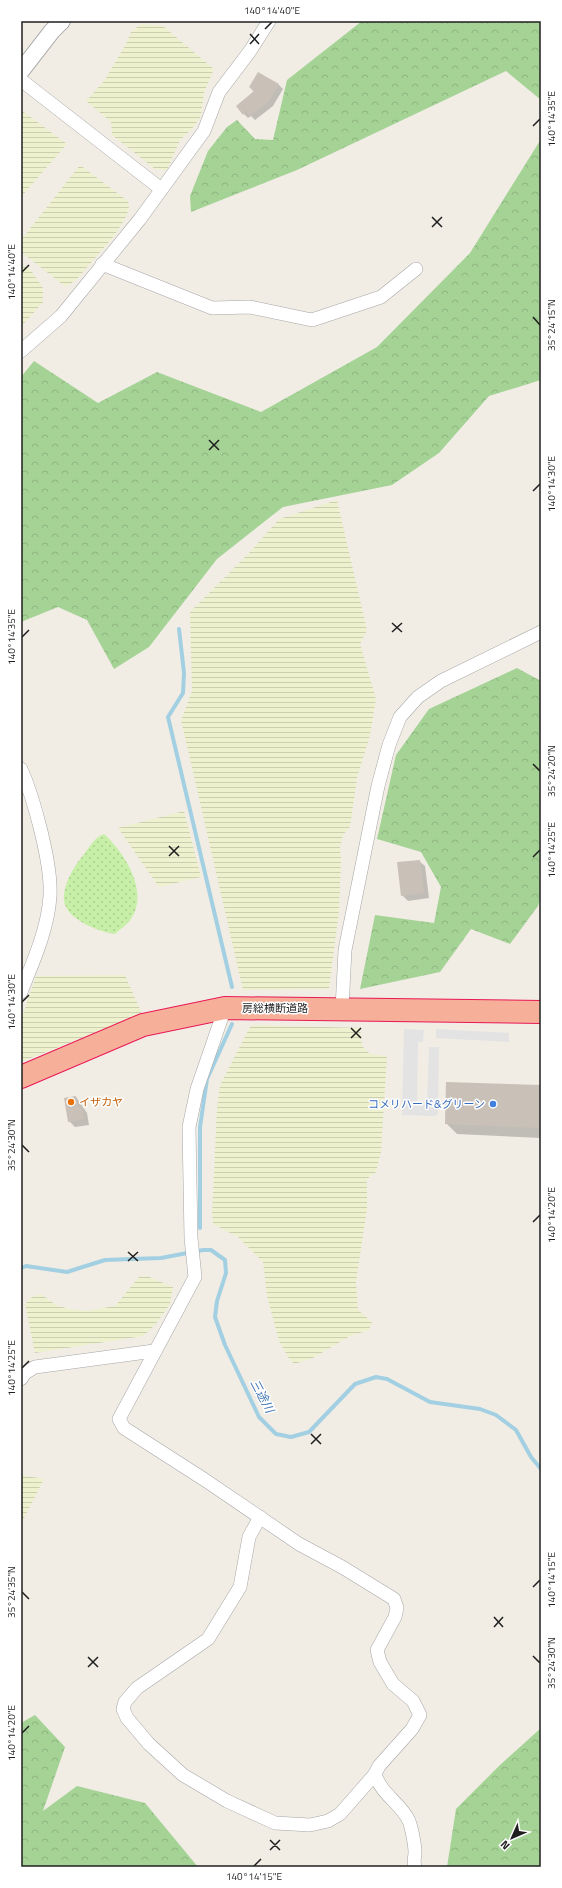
<svg xmlns="http://www.w3.org/2000/svg" width="562" height="1888" viewBox="0 0 562 1888" font-family="'Titillium Web','Noto Sans JP',sans-serif">
<style>
.farmland{fill:url(#farmland-rules)}
.grass{fill:url(#grass-dots)}
.forest{fill:url(#forest-crowns)}
.parking{fill:#e3e3e3}
.shadow{fill:#0003}
.lines{fill:none;stroke-linecap:round;stroke-linejoin:round}
.stream{stroke:#a2d0e2;stroke-width:4}
.building{fill:#c9c0b7}
.minor-casing{stroke:#a6a6a6;stroke-width:14}
.tertiary-casing{stroke:#a6a6a6;stroke-width:18}
.trunk-casing{stroke:#e91756;stroke-width:24}
.minor{stroke:#fff;stroke-width:13}
.tertiary{stroke:#fff;stroke-width:16}
.trunk{stroke:#f6af98;stroke-width:22}
.ticks{fill:none;stroke:#1f1f1f;stroke-width:1.5}
.food-dot{fill:#e8710a;stroke:#fff;stroke-width:1.5}
.shop-dot{fill:#3f7fe0;stroke:#fff;stroke-width:1.5}
.labels{text-anchor:middle;stroke-width:3;stroke-linejoin:round;paint-order:stroke}
.street-label{font-size:11px;fill:#1f1f1f;stroke:#fff}
.food-label{font-size:11px;fill:#c56008;stroke:#fff;text-anchor:start}
.shop-label{font-size:11px;fill:#366cbe;stroke:#fff;text-anchor:end}
.water-label{font-size:12px;font-style:italic;fill:#4378b7;stroke:#fff}
.neatline{fill:none;stroke:#1f1f1f;stroke-width:1.5}
.ticks-label{font-size:10px;text-anchor:middle;fill:#1f1f1f}
</style>
<defs>
<pattern id="farmland-rules" width="6" height="5" patternUnits="userSpaceOnUse"><rect width="6" height="5" fill="#edf1ce"/><path d="M0 2.5h6" fill="none" stroke="#cbceb0"/></pattern>
<pattern id="grass-dots" width="8" height="8" patternUnits="userSpaceOnUse"><rect width="8" height="8" fill="#c7efa7"/><path d="M2 2h.1M6 6h.1" fill="none" stroke="#aacc8f" stroke-width="1.8" stroke-linecap="round"/></pattern>
<pattern id="forest-crowns" width="20" height="18" patternUnits="userSpaceOnUse"><rect width="20" height="18" fill="#a5d396"/><path d="M2 6a3 3 0 1 1 6 0M12 15a3 3 0 1 1 6 0" fill="none" stroke="#8eb581"/></pattern>
</defs>
<rect width="100%" height="100%" fill="#f1ede5"/>
<g class="farmland">
<polygon points="141,24 163,26 214,69 204,93 201,116 192,129 180,140 167,170 155,169 112,135 111,122 86,101 104,81 126,44 131,32"/>
<polygon points="21,110 67,144 21,197"/>
<polygon points="80,165 128,201 129,207 126,217 114,236 77,279 66,287 21,252 21,240"/>
<polygon points="21,264 30,269 43,288 43,302 21,327"/>
<polygon points="337,500 367,630 360,644 376,699 370,735 357,778 350,827 343,835 340,847 341,861 339,911 329,989 243,990 181,720 192,691 190,612 251,551 279,519"/>
<polygon points="184,811 201,877 159,887 118,828"/>
<polygon points="125,975 142,1014 21,1062 21,1020 36,976"/>
<polygon points="251,1025 360,1028 362,1046 370,1054 387,1056 381,1152 376,1172 367,1179 367,1209 356,1282 358,1310 372,1322 369,1330 350,1336 313,1358 294,1364 288,1357 279,1341 267,1296 263,1262 238,1237 213,1224 212,1214 217,1108 220,1085"/>
<polygon points="147,1276 173,1287 170,1304 155,1325 143,1336 35,1353 25,1304 32,1297 41,1294 56,1305 69,1309 86,1311 115,1306 139,1277"/>
<polygon points="21,1475 44,1479 21,1524"/>
</g>
<path class="grass" d="M104,834C124,852 150,892 131,919C127,925 120,929 115,934C99,932 65,919 64,900C63,883 75,865 85,853C90,846 95,837 104,834Z"/>
<g class="forest">
<polygon points="362,21 541,21 541,100 506,71 297,170 191,212 190,196 208,151 227,127 237,120 255,139 273,140 287,80"/>
<polygon points="541,139 541,380 489,396 439,453 392,485 283,507 217,559 149,647 114,669 87,620 58,607 21,622 21,377 34,361 98,403 157,372 261,412 377,347 470,253"/>
<polygon points="517,668 541,681 541,896 538,906 510,944 471,929 440,972 360,989 375,915 434,923 441,887 421,852 377,839 396,755 429,709"/>
<polygon points="35,1715 65,1747 43,1811 77,1786 145,1803 198,1867 21,1867 21,1723"/>
<polygon points="541,1728 541,1867 447,1867 456,1809 500,1765"/>
</g>
<g class="parking">
<polygon points="404,1029 424,1030 423,1042 418,1042 417,1103 427,1103 429,1047 439,1047 438,1114 435,1116 402,1115"/>
<polygon points="436,1029 509,1033 509,1042 436,1038"/>
</g>
<g class="shadow">
<polygon points="279,85 283,89 273,106 255,120 251,116 248,118 244,114 254,92 250,87"/>
<polygon points="419,861 425,866 429,898 408,901 402,895"/>
<polygon points="541,1086 541,1138 457,1134 446,1123"/>
<polygon points="76,1097 87,1113 89,1125 75,1127 69,1121"/>
</g>
<g class="lines">
<g class="stream">
<polyline points="179,629 184,673 183,693 168,717 232,987"/>
<polyline points="200,1228 200,1127 207,1079 232,1024"/>
<polyline points="21,1268 26,1266 67,1272 105,1260 161,1258 203,1250 211,1250 225,1260 226,1273 217,1301 215,1317 225,1345 259,1417 276,1434 291,1437 309,1432 355,1384 376,1377 387,1379 430,1402 480,1409 496,1415 516,1430 531,1457 541,1469"/>
</g>
</g>
<g class="building">
<polygon points="258,72 279,84 269,101 250,116 246,112 243,115 236,106 254,91 249,87"/>
<polygon points="420,860 424,893 401,896 397,862"/>
<polygon points="446,1082 541,1085 541,1128 445,1124"/>
<polygon points="76,1096 78,1107 82,1106 84,1119 68,1122 64,1098"/>
</g>
<g class="lines">
<g class="minor-casing">
<g id="minor">
<polyline points="21,80 161,189"/>
<polyline points="102,264 212,308 250,307 312,320 381,297 416,269"/>
<polyline points="21,351 61,316 140,219 204,131 219,92 250,51 269,21"/>
<path d="M21,769C34,798 52,865 50,896C48,929 33,962 21,992"/>
<path d="M225,1008L197,1089L189,1127L191,1238L195,1277L119,1419L124,1428L205,1480L299,1544L342,1567L394,1599L397,1608L395,1617L377,1650L380,1662L393,1684L413,1701L420,1715L412,1729L379,1766L375,1774C381,1794 399,1802 408,1819C411,1824 415,1845 415,1852C415,1858 413,1861 415,1867"/>
<polyline points="342,1009 345,950 378,786 389,745 400,717 418,697 441,681 541,632"/>
<polyline points="21,1379 25,1373 35,1367 154,1351"/>
<polyline points="260,1517 249,1537 240,1587 208,1639 137,1688 125,1702 123,1709 127,1718 149,1744 183,1775 227,1801 275,1823 310,1825 328,1821 340,1814 375,1774"/>
</g>
</g>
<g class="tertiary-casing">
<polyline id="tertiary" points="21,71 52,31 62,21"/>
</g>
<g class="trunk-casing">
<polyline id="trunk" points="21,1077 143,1025 225,1008 541,1012"/>
</g>
<use href="#minor" class="minor"/>
<use href="#tertiary" class="tertiary"/>
<use href="#trunk" class="trunk"/>
</g>
<path class="ticks" d="M265,29L272,22M250,34L259,44M250,44L259,34M533,126L540,119M432,217L442,227M432,227L442,217M22,272L29,265M533,317L540,325M209,440L219,450M209,450L219,440M533,491L540,484M392,623L402,632M392,632L402,623M22,637L29,630M533,764L540,771M169,846L179,856M169,856L179,846M533,857L540,850M22,1002L29,995M351,1028L361,1038M351,1038L361,1028M22,1145L29,1152M533,1222L540,1215M128,1252L138,1261M128,1261L138,1252M22,1368L29,1361M311,1434L321,1444M311,1444L321,1434M533,1587L540,1580M22,1592L29,1599M494,1617L503,1627M494,1627L503,1617M533,1656L540,1663M88,1657L98,1667M88,1667L98,1657M22,1733L29,1726M270,1840L280,1850M270,1850L280,1840M254,1866L261,1859"/>
<circle class="food-dot" cx="71" cy="1102" r="4"/>
<circle class="shop-dot" cx="493" cy="1104" r="4"/>
<g class="labels">
<g class="street-label">
<text x="275" y="1012">房総横断道路</text>
</g>
<g class="food-label">
<text x="79" y="1106">イザカヤ</text>
</g>
<g class="shop-label">
<text x="485" y="1108">コメリハード&amp;グリーン</text>
</g>
<g class="water-label">
<text transform="translate(262 1396) rotate(62)" y="4">三途川</text>
</g>
</g>
<rect width="562" height="1888" fill="none" stroke="#ffffff" stroke-width="44"/>
<g transform="translate(512 1838) rotate(225)" stroke="#ffffff" stroke-width="3" paint-order="stroke">
<path d="M0-3L7 15L0 10L-7 15Z" fill="#1f1f1f"/>
<text y="-6" font-size="11" font-weight="bold" text-anchor="middle" fill="#1f1f1f">N</text>
</g>
<rect x="22" y="22" width="518" height="1844" class="neatline"/>
<g class="ticks-label">
<text x="272" y="14">140°14'40"E</text>
<text transform="translate(551 119) rotate(-90)" y="4">140°14'35"E</text>
<text transform="translate(11 272) rotate(-90)" y="4">140°14'40"E</text>
<text transform="translate(551 325) rotate(-90)" y="4">35°24'15"N</text>
<text transform="translate(551 484) rotate(-90)" y="4">140°14'30"E</text>
<text transform="translate(11 637) rotate(-90)" y="4">140°14'35"E</text>
<text transform="translate(551 771) rotate(-90)" y="4">35°24'20"N</text>
<text transform="translate(551 850) rotate(-90)" y="4">140°14'25"E</text>
<text transform="translate(11 1002) rotate(-90)" y="4">140°14'30"E</text>
<text transform="translate(11 1145) rotate(-90)" y="4">35°24'30"N</text>
<text transform="translate(551 1215) rotate(-90)" y="4">140°14'20"E</text>
<text transform="translate(11 1368) rotate(-90)" y="4">140°14'25"E</text>
<text transform="translate(551 1580) rotate(-90)" y="4">140°14'15"E</text>
<text transform="translate(11 1592) rotate(-90)" y="4">35°24'35"N</text>
<text transform="translate(551 1663) rotate(-90)" y="4">35°24'30"N</text>
<text transform="translate(11 1733) rotate(-90)" y="4">140°14'20"E</text>
<text x="254" y="1880">140°14'15"E</text>
</g>
</svg>
